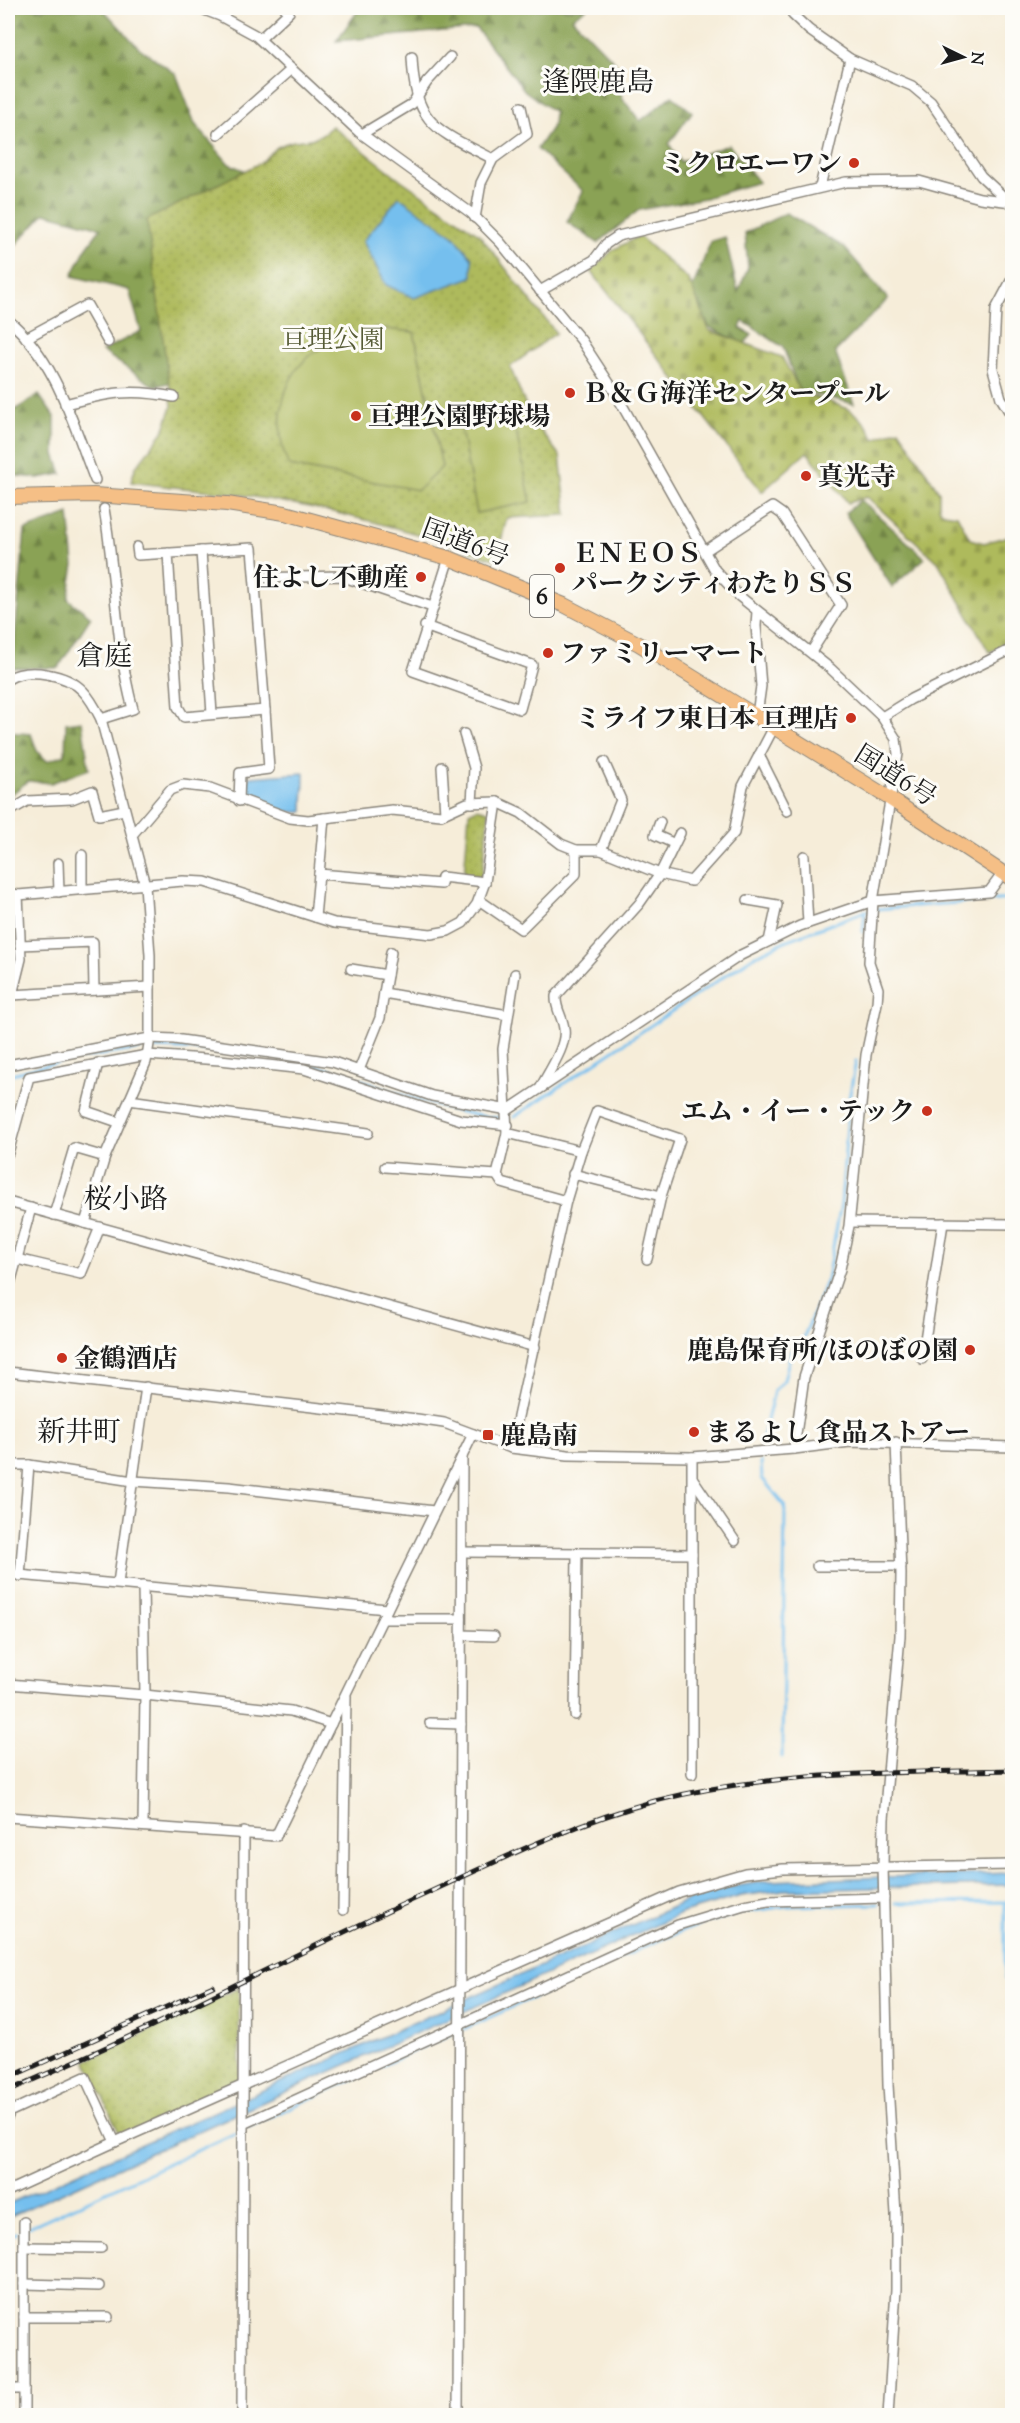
<svg xmlns="http://www.w3.org/2000/svg" width="1020" height="2423" viewBox="0 0 1020 2423" font-family="'Sorts Mill Goudy','Noto Serif JP',serif">
<style>
.forest{fill:url(#forest-firs);stroke:#535f38;stroke-width:1.5}
.cemetery{fill:url(#cemetery-stones);stroke:#656b3c;stroke-width:1.5}
.park{fill:url(#park-dots);stroke:#656b3c;stroke-width:1.5}
.pitch{fill:#aeba5c;stroke:#656b3c;stroke-width:1.5}
.water{fill:#75bfee;stroke:#486e85;stroke-width:1.5}
.lines{fill:none;stroke-linecap:round;stroke-linejoin:round}
.stream{stroke:#75bfee;stroke-width:3}
.minor-casing{stroke:#89847a;stroke-width:12}
.highway-casing{stroke:#89847a;stroke-width:16}
.minor{stroke:#fff;stroke-width:9}
.highway{stroke:#f5bf86;stroke-width:14}
.rail-casing{stroke:#1c1c1c;stroke-width:5}
.rail{stroke:#fdfcf7;stroke-width:3;stroke-dasharray:9;stroke-linecap:butt}
.poi-dot{fill:#c8321e;stroke:#fdfcf7;stroke-width:2}
.labels{text-anchor:middle;stroke-width:6;stroke-linejoin:round;paint-order:stroke}
.shield{fill:#fdfcf7;stroke:#605f5e;stroke-width:1.5}
.shield-label{font-size:24px;font-weight:bold;fill:#1c1c1c}
.poi-label{font-size:26px;font-weight:bold;fill:#1c1c1c;stroke:#fdfcf7;text-anchor:start}
.park-label{font-size:26px;fill:#565b36;stroke:#fdfcf7}
.street-label{font-size:26px;fill:#1c1c1c;stroke:#fdfcf7}
.quarter-label{font-size:28px;fill:#1c1c1c;stroke:#fdfcf7}
</style>
<defs>
<pattern id="forest-firs" width="22" height="20" patternUnits="userSpaceOnUse" patternTransform="scale(1.5)"><rect width="22" height="20" fill="#8aa254"/><path d="M5 1l3.5 6h-7zM16 11l3.5 6h-7z" fill="#708345"/></pattern>
<pattern id="cemetery-stones" width="16" height="16" patternUnits="userSpaceOnUse" patternTransform="scale(1.5)"><rect width="16" height="16" fill="#aeba5c"/><path d="M2 7V4a2 2 0 0 1 4 0v3zM10 15v-3a2 2 0 0 1 4 0v3z" fill="#959f4f"/></pattern>
<pattern id="park-dots" width="8" height="8" patternUnits="userSpaceOnUse" patternTransform="scale(1.5)"><rect width="8" height="8" fill="#aeba5c"/><path d="M2 2h.1M6 6h.1" fill="none" stroke="#959f4f" stroke-width="1.8" stroke-linecap="round"/></pattern>
</defs>
<rect width="100%" height="100%" fill="#fdfcf7"/>
<filter id="ink" filterUnits="userSpaceOnUse"><feTurbulence type="fractalNoise" baseFrequency=".0167" numOctaves="2"/><feDisplacementMap in="SourceGraphic" scale="12" xChannelSelector="R" yChannelSelector="G"/><feConvolveMatrix kernelMatrix="1 2 1 2 8 2 1 2 1" color-interpolation-filters="sRGB"/></filter>
<filter id="wash" filterUnits="userSpaceOnUse"><feTurbulence type="fractalNoise" baseFrequency=".008" numOctaves="4" result="noise"/><feDisplacementMap in="SourceGraphic" scale="24" xChannelSelector="R" yChannelSelector="G"/><feGaussianBlur stdDeviation="1.35" result="paint"/><feColorMatrix in="noise" values="0 0 0 0 0 0 0 0 0 0 0 0 0 0 0 0 0 1.4 0 .05"/><feComposite in="paint" operator="in"/></filter>
<g filter="url(#wash)">
<rect width="100%" height="100%" fill="#f6edd9"/>
<g class="forest">
<polygon points="21,8 103,9 138,47 176,74 195,124 229,164 265,179 242,359 155,387 102,351 141,331 129,290 72,276 85,250 101,228 45,213 8,253 8,19"/>
<polygon points="360,8 587,8 572,18 616,63 622,98 640,121 672,96 692,112 669,144 680,162 729,145 759,182 705,198 639,210 598,243 567,222 583,191 537,149 553,125 554,112 525,91 476,28 336,41"/>
<polygon points="786,213 844,247 888,299 835,352 854,404 799,390 783,347 743,321 740,328 752,335 744,344 709,327 692,289 711,241 725,237 738,292 748,268 745,233"/>
<polygon points="39,395 55,418 55,454 62,474 38,478 8,475 8,414"/>
<polygon points="861,500 925,558 892,587 845,513"/>
<polygon points="69,514 74,565 68,599 91,617 58,668 12,668 25,530"/>
<polygon points="82,721 89,769 51,783 28,781 8,797 8,732 31,734 37,751 47,761 65,755 66,723"/>
</g>
<path class="cemetery" d="M639,236L689,280L709,330L782,357L801,393C832,403 861,406 874,439L899,429L939,492V508L944,513L957,515L970,539L984,543L1012,535V643L989,652L938,562L867,497L848,503L807,452L762,492L591,271L613,250Z"/>
<g class="park">
<path d="M332,126L401,180L479,234L556,333L510,367L531,418L560,456L567,515L507,518L496,560C404,527 310,503 213,491C186,488 158,486 131,482L135,468L163,432L172,406L147,220L262,162C266,157 271,152 276,148C298,134 310,148 332,126Z"/>
<polygon points="477,808 489,811 482,878 464,875 469,812"/>
<polygon points="239,1988 240,2084 121,2137 86,2061"/>
</g>
<g class="pitch">
<path d="M376,328L414,332L442,467L418,490L289,466C273,432 279,379 311,355C331,340 353,333 376,328Z"/>
<polygon points="511,408 531,502 477,513 459,419"/>
</g>
<g class="water">
<polygon points="399,197 454,236 472,258 472,277 414,298 386,285 363,241"/>
<path d="M304,773L303,812C289,814 262,805 251,796C247,793 246,788 245,783L250,777Z"/>
<polygon points="1012,1873 1012,1885 783,1890 741,1896 683,1913 8,2217 8,2204 708,1891 766,1881"/>
</g>
<g class="lines">
<g class="stream">
<polyline points="876,909 1012,899"/>
<polyline points="863,932 865,911"/>
<path d="M155,1048C205,1049 277,1054 324,1068C382,1084 439,1114 500,1118"/>
<polyline points="8,1075 62,1061 141,1049"/>
<polyline points="514,1117 753,957 785,941 867,911"/>
<polyline points="761,1446 774,1391 784,1380 791,1352 803,1339 827,1279 841,1204 849,1099 856,1061"/>
<polyline points="761,1462 762,1478 785,1506 782,1757"/>
<polyline points="1005,1902 1005,1979 1012,1979"/>
<polyline points="896,1903 1012,1902"/>
<polyline points="464,2029 664,1938 707,1922 744,1912 788,1906 878,1904"/>
<polyline points="248,2127 453,2033"/>
<polyline points="29,2227 236,2133"/>
<polyline points="8,2237 17,2233"/>
</g>
</g>
</g>
<g filter="url(#ink)">
<g class="lines">
<g class="minor-casing">
<g id="minor">
<polyline points="199,8 220,16 255,35 359,132 471,213 500,242 581,340 613,389 715,570 739,596 831,669 882,717 896,739 898,754 873,901 869,962 878,989 877,1003 866,1055 849,1226 840,1269 804,1377 794,1449"/>
<polyline points="791,8 793,15 809,30 850,59 912,86 931,102 981,176 1009,202"/>
<polyline points="260,39 289,12 285,8"/>
<path d="M412,57C415,126 437,130 493,159"/>
<polyline points="218,134 292,69"/>
<polyline points="362,134 412,104 427,82 450,57"/>
<polyline points="820,187 850,59"/>
<polyline points="475,218 481,183 493,159 527,134 521,107"/>
<polyline points="1012,279 996,309 993,369 1001,398 1012,416"/>
<polyline points="540,291 594,260 606,244 618,236 846,182 919,181 980,198 1012,202"/>
<path d="M8,320C56,359 73,424 95,480"/>
<polyline points="26,338 87,305 108,342"/>
<path d="M65,404C108,393 130,388 174,397"/>
<polyline points="137,547 138,555 252,548 265,710 184,717 178,707 168,553"/>
<polyline points="201,551 212,714"/>
<polyline points="705,551 772,507 782,514 841,605 811,652"/>
<polyline points="256,578 341,576 432,607"/>
<polyline points="425,626 532,665 520,709 413,671 449,558"/>
<path d="M8,679C28,667 67,674 83,691C91,699 96,709 101,719L145,885L150,955V1038L146,1062L105,1157L85,1223"/>
<polyline points="757,715 761,686 756,626 757,611"/>
<polyline points="882,717 911,699 1012,649"/>
<path d="M101,719L133,709C115,643 116,576 104,509"/>
<polyline points="464,734 474,768 472,803"/>
<polyline points="759,755 787,811"/>
<polyline points="442,767 445,813"/>
<polyline points="239,801 240,773 269,769 265,710"/>
<polyline points="8,812 27,801 72,799 92,791 99,815 124,810"/>
<polyline points="324,818 319,874 441,884 442,877 485,882"/>
<polyline points="660,822 655,835 673,843"/>
<polyline points="132,835 170,790 183,785 210,788 290,818 308,820 392,810 441,815 467,803 497,802 521,813 561,844 576,850 601,850 660,874 691,881 734,833 743,786 774,727"/>
<polyline points="601,850 621,800 604,762"/>
<polyline points="82,855 82,890"/>
<polyline points="804,856 808,923"/>
<polyline points="58,863 59,892"/>
<polyline points="8,893 18,895 21,959 12,995 150,987"/>
<polyline points="18,895 183,881 205,882 334,923 431,934 448,931 463,923 477,904 485,882 497,802"/>
<polyline points="479,900 521,929 576,874 576,850"/>
<polyline points="748,900 777,905 769,941"/>
<polyline points="315,917 319,874"/>
<polyline points="20,945 93,942 94,990"/>
<polyline points="351,969 387,975"/>
<polyline points="384,993 391,952"/>
<polyline points="98,1063 86,1111 118,1122"/>
<polyline points="8,1065 150,1038 174,1039 333,1062 432,1096 508,1110 741,955 800,926 873,901 989,892 1003,873"/>
<polyline points="359,1070 380,1018 384,993 508,1015"/>
<path d="M541,1087C549,1071 567,1046 564,1029C563,1017 555,1009 556,996L639,904L660,874L680,833"/>
<polyline points="129,1100 368,1133"/>
<polyline points="507,1133 581,1151 597,1111 680,1139 661,1196 647,1259"/>
<polyline points="8,1153 29,1077 147,1055 220,1060 304,1069 461,1120 508,1125"/>
<polyline points="385,1167 497,1175"/>
<polyline points="573,1174 661,1196"/>
<polyline points="566,1201 581,1151"/>
<polyline points="8,1202 535,1347"/>
<polyline points="54,1215 74,1148 105,1157"/>
<polyline points="850,1222 1012,1224"/>
<polyline points="17,1259 81,1274 100,1227"/>
<polyline points="8,1291 31,1208"/>
<polyline points="922,1359 943,1223"/>
<polyline points="8,1372 417,1419 444,1423 511,1448 568,1455 692,1457 794,1449 850,1442 1012,1447"/>
<polyline points="511,1448 566,1201 502,1183 497,1175 507,1133 503,1049 515,974"/>
<polyline points="8,1465 29,1465 133,1481 229,1487 434,1511"/>
<polyline points="693,1479 735,1541"/>
<polyline points="462,1552 692,1554"/>
<polyline points="817,1566 901,1566"/>
<polyline points="8,1574 387,1609"/>
<polyline points="20,1576 29,1465"/>
<polyline points="118,1583 146,1387"/>
<polyline points="143,1586 145,1695 143,1825"/>
<polyline points="383,1619 461,1619"/>
<polyline points="461,1635 494,1636"/>
<polyline points="8,1684 145,1695 291,1711 331,1724"/>
<polyline points="575,1715 577,1553"/>
<polyline points="430,1723 461,1724"/>
<polyline points="692,1774 692,1457"/>
<polyline points="8,1817 276,1836 473,1434"/>
<polyline points="343,1910 346,1696"/>
<polyline points="8,2116 9,2112 85,2077 115,2142 8,2191"/>
<polyline points="243,2124 678,1925 744,1905 768,1901 884,1898"/>
<polyline points="115,2142 679,1892 745,1873 783,1869 1012,1865"/>
<polyline points="24,2247 101,2248"/>
<polyline points="24,2284 99,2286"/>
<polyline points="24,2317 108,2317"/>
<polyline points="8,2389 24,2389"/>
<polyline points="24,2416 24,2222"/>
<polyline points="242,2416 244,1832"/>
<polyline points="458,2416 462,1457"/>
<polyline points="888,2416 896,2289 896,2214 888,2085 883,1865 884,1819 900,1636 901,1574 896,1442"/>
</g>
</g>
<g class="highway-casing">
<polyline id="highway" points="8,497 94,495 227,504 285,513 449,558 564,605 639,644 889,798 1012,879"/>
</g>
<use href="#minor" class="minor"/>
<use href="#highway" class="highway"/>
<g class="rail-casing">
<g id="rail">
<polyline points="8,2078 213,1986"/>
<path d="M8,2091C60,2068 113,2045 164,2020C249,1978 334,1936 421,1896C497,1861 573,1823 655,1801C772,1771 892,1773 1012,1770"/>
</g>
</g>
<use href="#rail" class="rail"/>
</g>
</g>
<g class="poi-dot">
<circle cx="854" cy="163" r="6"/>
<circle cx="570" cy="393" r="6"/>
<circle cx="356" cy="416" r="6"/>
<circle cx="806" cy="476" r="6"/>
<circle cx="560" cy="568" r="6"/>
<circle cx="421" cy="577" r="6"/>
<circle cx="548" cy="653" r="6"/>
<circle cx="851" cy="718" r="6"/>
<circle cx="927" cy="1111" r="6"/>
<circle cx="970" cy="1350" r="6"/>
<circle cx="62" cy="1358" r="6"/>
<circle cx="694" cy="1432" r="6"/>
<rect x="482" y="1429" width="12" height="12" rx="3"/>
</g>
<g class="labels">
<rect class="shield" x="530" y="575" width="24" height="42" rx="4.5"/>
<g class="shield-label">
<text x="542" y="604">6</text>
</g>
<g class="poi-label">
<text x="842" y="172" text-anchor="end">ミクロエーワン</text>
<text x="582" y="402">Ｂ＆Ｇ海洋センタープール</text>
<text x="368" y="425">亘理公園野球場</text>
<text x="818" y="485">真光寺</text>
<text x="572" y="562">ＥＮＥＯＳ<tspan x="572" dy="30">パークシティわたりＳＳ</tspan></text>
<text x="409" y="586" text-anchor="end">住よし不動産</text>
<text x="560" y="662">ファミリーマート</text>
<text x="839" y="727" text-anchor="end">ミライフ東日本 亘理店</text>
<text x="915" y="1120" text-anchor="end">エム・イー・テック</text>
<text x="958" y="1359" text-anchor="end">鹿島保育所/ほのぼの園</text>
<text x="74" y="1367">金鶴酒店</text>
<text x="706" y="1441">まるよし 食品ストアー</text>
<text x="500" y="1444">鹿島南</text>
</g>
<g class="park-label">
<text x="333" y="348">亘理公園</text>
</g>
<g class="street-label">
<text transform="translate(466 542) rotate(20)" y="9">国道6号</text>
<text transform="translate(896 775) rotate(32)" y="9">国道6号</text>
</g>
<g class="quarter-label">
<text x="598" y="91">逢隈鹿島</text>
<text x="104" y="665">倉庭</text>
<text x="126" y="1208">桜小路</text>
<text x="79" y="1441">新井町</text>
</g>
</g>
<rect width="1020" height="2423" fill="none" stroke="#fdfcf7" stroke-width="30"/>
<g transform="translate(963 57) rotate(95)" stroke="#fdfcf7" stroke-width="4.5" paint-order="stroke">
<path d="M0-4.5L10 22L0 15L-10 22Z" fill="#1c1c1c"/>
<text y="-9" font-size="16" font-weight="bold" text-anchor="middle" fill="#1c1c1c">N</text>
</g>
</svg>
